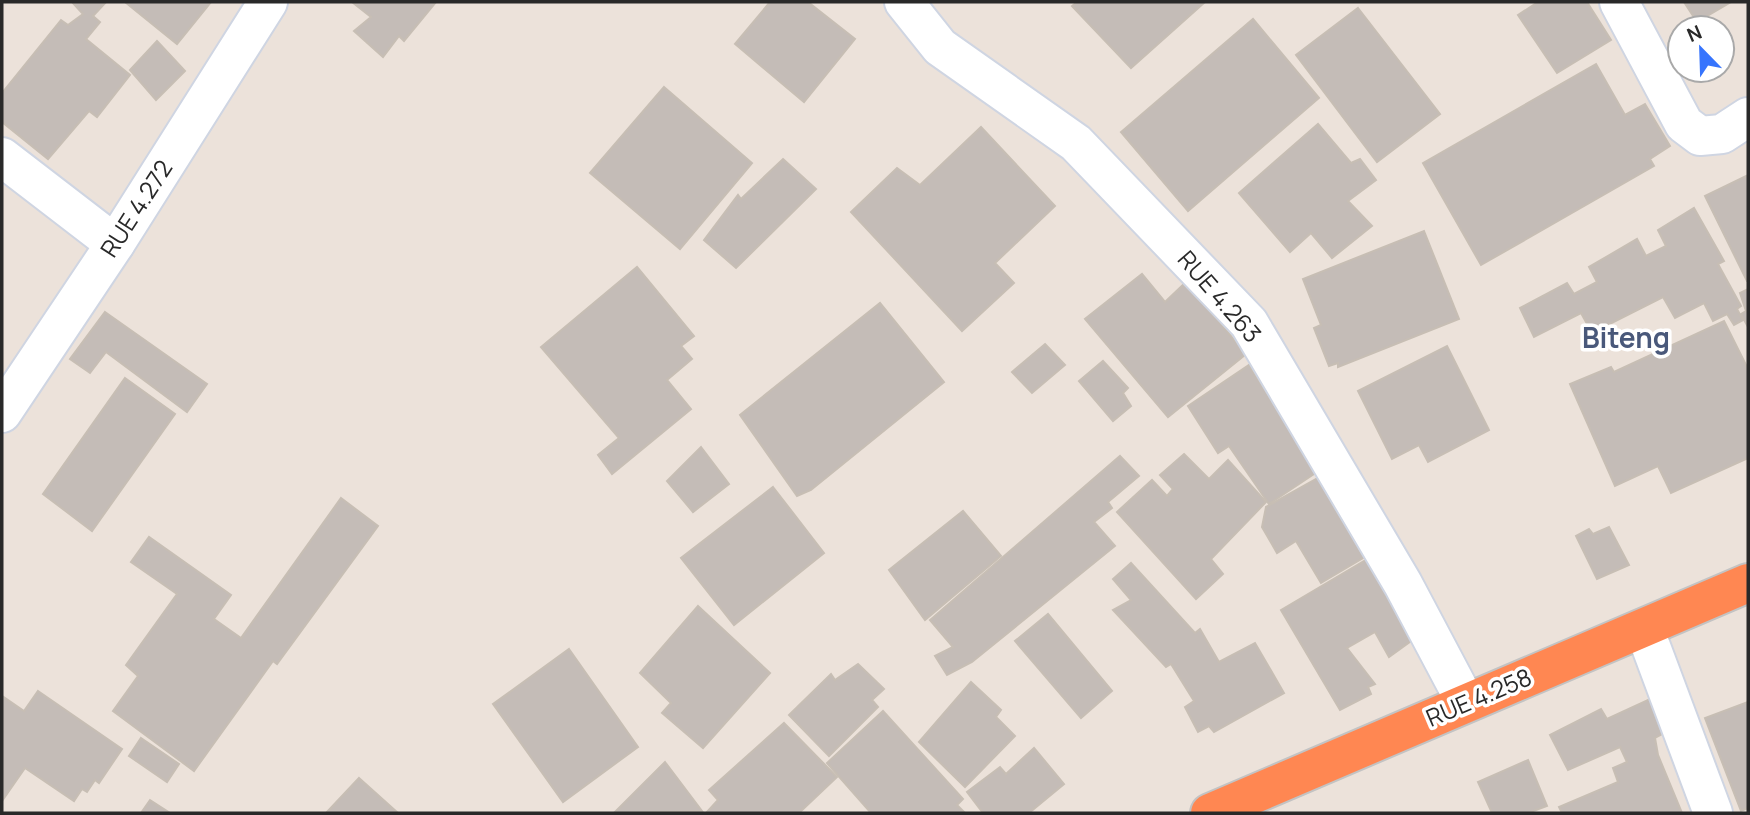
<svg xmlns="http://www.w3.org/2000/svg" width="1750" height="815" viewBox="0 0 1750 815" font-family="Manrope,sans-serif">
<style>
.building{fill:#c4bcb7;stroke:#c7beb4;stroke-width:2}
.lines{fill:none;stroke-linecap:round;stroke-linejoin:round}
.street-casing{stroke:#cfd5e2;stroke-width:42}
.highway-casing{stroke:#c3c3c3;stroke-width:42}
.street{stroke:#fff;stroke-width:38}
.highway{stroke:#ff8752;stroke-width:38}
.labels{text-anchor:middle;stroke-width:7;stroke-linejoin:round;paint-order:stroke}
.street-label{font-size:24px;fill:#292929;stroke:#fff}
.quarter-label{font-size:28px;font-weight:bold;fill:#49587a;stroke:#fff}
</style>
<rect width="100%" height="100%" fill="#ece2da"/>
<g class="building">
<polygon points="106,2 93,16 100,22 86,39 130,75 97,117 89,111 48,159 2,122 2,93 61,20 68,25 83,14 72,2"/>
<polygon points="125,2 211,2 177,44"/>
<polygon points="352,2 436,2 404,41 399,36 383,57 354,31 371,17"/>
<polygon points="770,2 808,2 855,39 804,102 735,44"/>
<polygon points="1077,2 1205,2 1131,68 1072,6"/>
<polygon points="1538,2 1587,2 1611,40 1557,73 1518,15"/>
<polygon points="1684,2 1731,2 1697,22"/>
<polygon points="1358,8 1440,114 1377,162 1296,55"/>
<polygon points="1253,19 1319,98 1188,211 1121,132"/>
<polygon points="157,41 185,71 156,100 130,70"/>
<polygon points="1596,64 1625,115 1645,104 1670,146 1650,159 1654,166 1481,265 1423,163"/>
<polygon points="664,87 752,163 680,249 590,173"/>
<polygon points="1318,124 1351,163 1360,159 1376,180 1348,201 1372,226 1332,258 1311,233 1290,252 1239,193"/>
<polygon points="981,127 1055,206 995,263 1014,283 962,331 851,212 897,168 920,185"/>
<polygon points="783,159 816,189 736,268 704,240 738,195 741,199"/>
<polygon points="1748,175 1748,281 1747,281 1705,196"/>
<polygon points="1694,208 1724,261 1718,264 1741,306 1737,309 1743,320 1734,325 1727,314 1713,321 1704,303 1675,318 1663,297 1592,333 1581,313 1534,337 1520,308 1567,283 1574,294 1597,282 1589,267 1637,239 1646,256 1666,246 1658,230"/>
<polygon points="1424,231 1459,319 1338,367 1338,363 1329,366 1314,328 1321,325 1303,279"/>
<polygon points="637,267 694,336 681,346 692,359 667,380 691,409 612,474 598,455 619,438 541,347"/>
<polygon points="1142,274 1165,302 1186,282 1246,354 1168,417 1085,319"/>
<polygon points="1748,289 1748,327 1741,314 1746,311 1740,293"/>
<polygon points="880,303 944,382 811,490 797,496 740,415"/>
<polygon points="105,312 207,384 187,412 106,352 90,373 70,359"/>
<polygon points="1724,321 1748,369 1748,458 1671,493 1658,466 1615,486 1570,384 1611,367 1614,372"/>
<polygon points="1045,344 1065,365 1032,393 1012,372"/>
<polygon points="1447,346 1489,430 1428,462 1419,445 1392,459 1358,391"/>
<polygon points="1103,361 1128,388 1123,393 1131,406 1113,421 1079,381"/>
<polygon points="1249,365 1317,472 1269,504 1229,446 1218,453 1188,406"/>
<polygon points="125,378 175,414 92,531 43,494"/>
<polygon points="701,447 729,484 693,512 667,481"/>
<polygon points="1184,454 1209,479 1228,460 1266,502 1211,559 1223,574 1196,599 1117,512 1152,480 1167,496 1173,489 1160,475"/>
<polygon points="1120,456 1139,476 1108,502 1112,508 1094,522 1115,546 972,662 947,675 935,656 953,647 930,620"/>
<polygon points="1323,475 1370,554 1321,583 1296,541 1277,553 1262,527 1266,507"/>
<polygon points="773,487 824,553 734,625 681,558"/>
<polygon points="341,498 378,526 277,664 273,661 194,771 113,711 138,676 126,665 177,594 131,562 149,537 231,595 214,619 241,638"/>
<polygon points="963,511 1001,556 925,620 889,570"/>
<polygon points="1609,527 1629,565 1597,579 1576,536 1589,529 1593,534"/>
<polygon points="1371,557 1414,639 1389,657 1375,632 1347,648 1375,684 1368,687 1371,694 1340,710 1281,610"/>
<polygon points="1131,563 1195,633 1200,629 1219,662 1255,643 1284,693 1214,732 1209,726 1198,732 1185,707 1194,701 1171,664 1166,667 1113,610 1131,600 1113,579"/>
<polygon points="698,606 770,673 703,748 662,713 671,703 640,673"/>
<polygon points="1048,614 1112,691 1081,718 1015,641"/>
<polygon points="569,649 638,747 563,802 493,704"/>
<polygon points="858,664 884,689 872,700 878,707 829,756 789,715 831,674 835,680"/>
<polygon points="971,682 1001,710 996,717 1015,736 965,787 919,742"/>
<polygon points="38,691 122,749 99,783 95,780 87,792 82,789 74,801 25,768 2,801 2,696 24,711"/>
<polygon points="1650,699 1664,733 1655,738 1658,755 1682,813 1562,813 1559,807 1618,782 1613,768 1627,762 1620,747 1568,770 1550,735 1601,709 1607,719"/>
<polygon points="1748,702 1748,808 1741,811 1705,718"/>
<polygon points="883,711 963,799 957,805 965,813 871,813 827,763"/>
<polygon points="784,723 837,777 799,813 706,813 718,800 709,790"/>
<polygon points="141,738 179,764 167,782 129,756"/>
<polygon points="1034,748 1064,784 1029,813 983,813 967,792 1000,767 1006,774"/>
<polygon points="1528,760 1547,806 1528,813 1492,813 1478,782"/>
<polygon points="665,762 702,811 614,813"/>
<polygon points="359,778 398,813 326,813"/>
<polygon points="150,800 170,813 141,813"/>
</g>
<g class="lines">
<g class="street-casing">
<g id="street">
<polyline points="904,2 940,47 1076,143 1249,323 1403,584 1466,703"/>
<polyline points="1619,2 1684,124 1700,136 1722,134 1748,117"/>
<polyline points="2,157 115,244"/>
<polyline points="2,413 115,244 268,2"/>
<polyline points="1644,628 1713,813"/>
</g>
</g>
<g class="highway-casing">
<polyline id="highway" points="1210,813 1748,583"/>
</g>
<use href="#street" class="street"/>
<use href="#highway" class="highway"/>
</g>
<g class="labels">
<g class="street-label">
<text transform="translate(137 209) rotate(-57)" y="8">RUE 4.272</text>
<text transform="translate(1219 297) rotate(49)" y="8">RUE 4.263</text>
<text transform="translate(1479 698) rotate(-23)" y="8">RUE 4.258</text>
</g>
<g class="quarter-label">
<text x="1626" y="348">Biteng</text>
</g>
</g>
<rect width="1750" height="815" fill="none" stroke="#292929" stroke-width="7"/>
<g transform="translate(1701 49) rotate(337)"><circle r="33" fill="#ffffff" stroke="#a9a9a9" stroke-width="2"/>
<path d="M0-5L12 26L0 18L-12 26Z" fill="#3674fd"/>
<text y="-10" font-size="19" font-weight="bold" text-anchor="middle" fill="#292929">N</text>
</g>
</svg>
